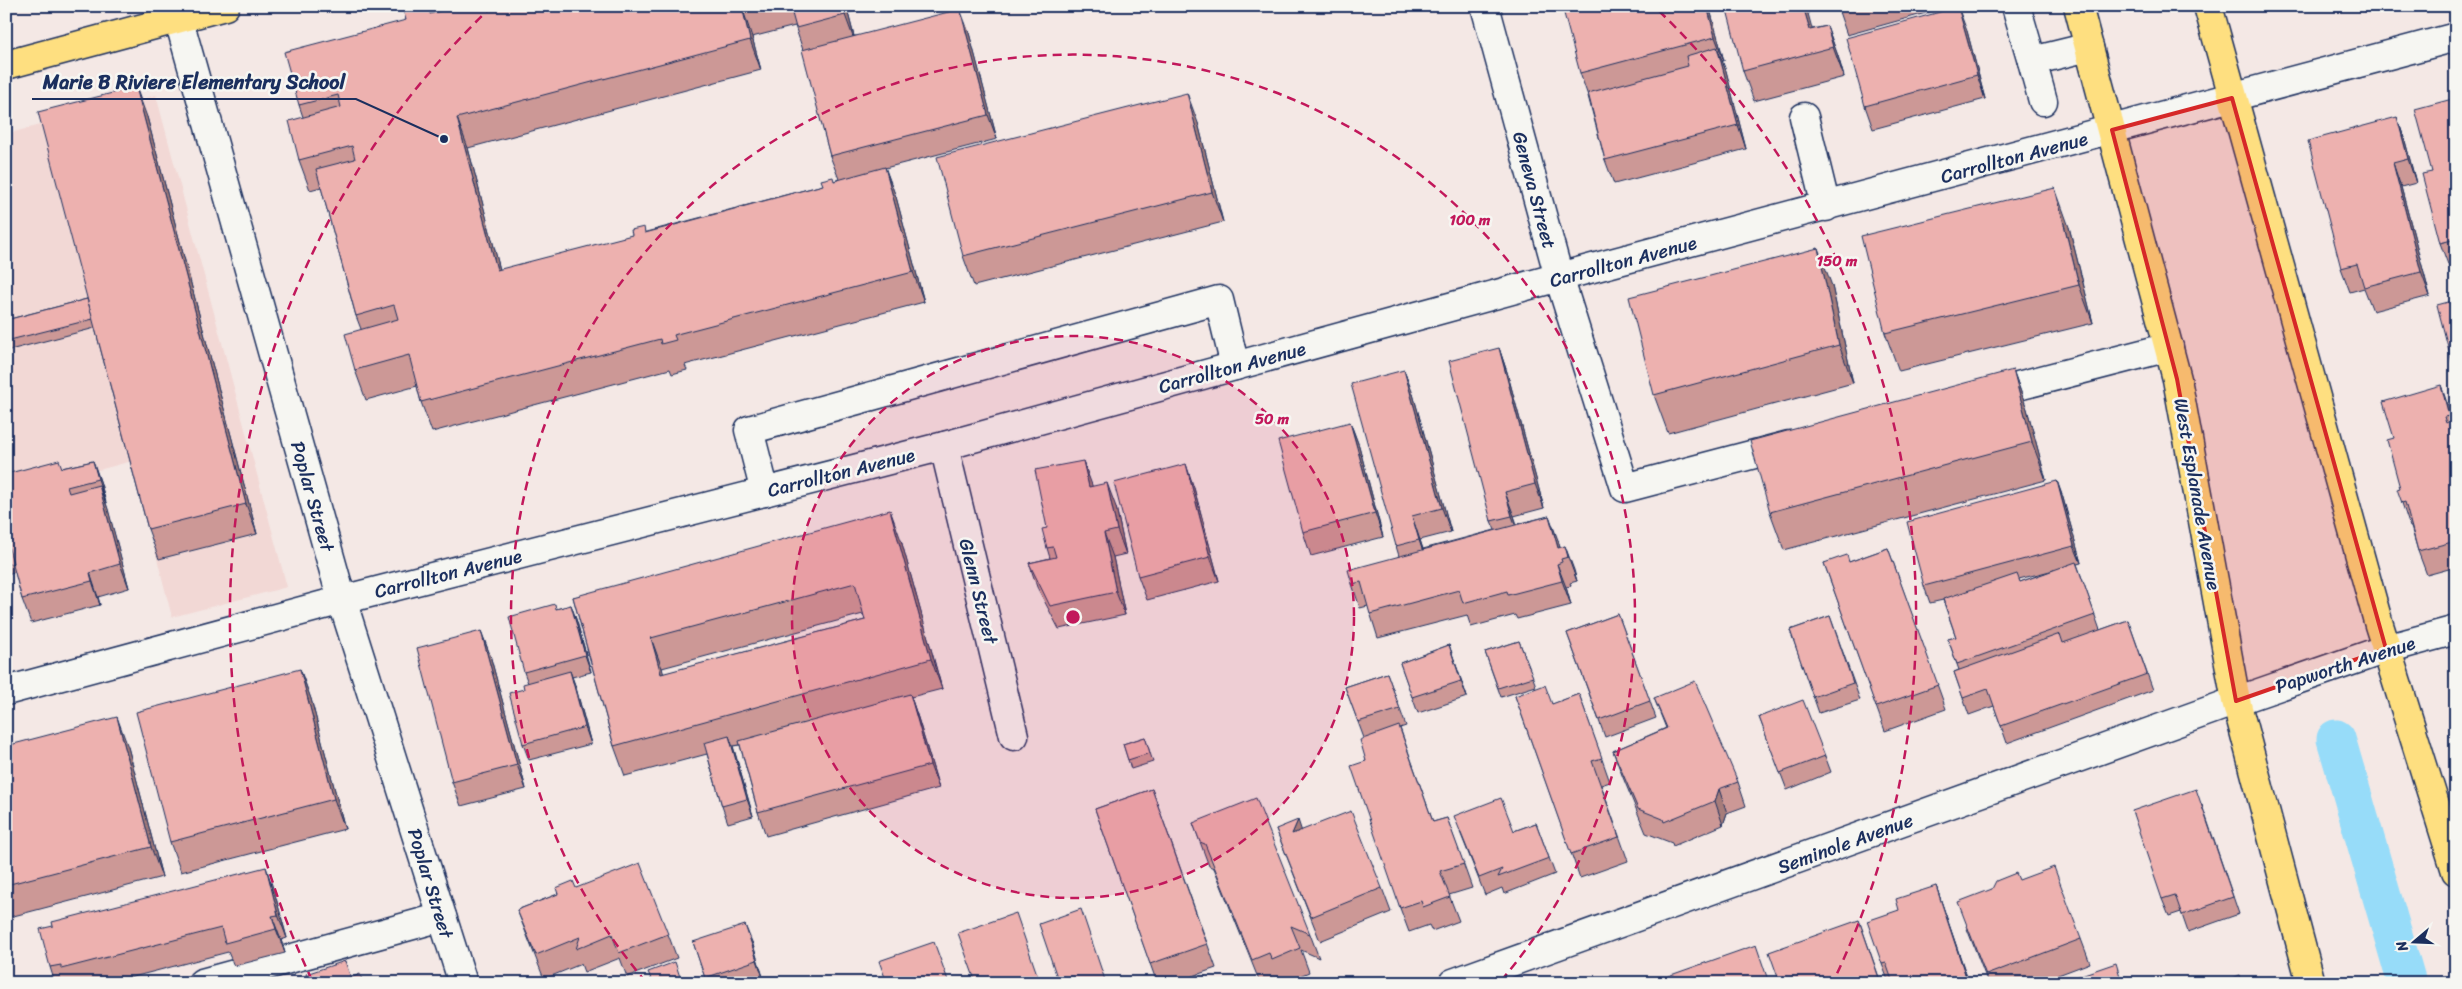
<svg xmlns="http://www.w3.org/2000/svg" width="2462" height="989" viewBox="0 0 2462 989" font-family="Sriracha,sans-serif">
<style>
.built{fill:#f2d8d5}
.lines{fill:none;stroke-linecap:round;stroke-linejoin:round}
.canal{stroke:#97dcf9;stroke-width:39}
.minor-casing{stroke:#1b2f5e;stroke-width:31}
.major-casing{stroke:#1b2f5e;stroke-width:31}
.minor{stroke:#f6f6f2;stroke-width:28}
.major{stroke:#fedf80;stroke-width:28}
.wall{fill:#cc9896;stroke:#1b2f5e;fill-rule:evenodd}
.shaded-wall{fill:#a67c7a;stroke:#1b2f5e}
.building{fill:#edb1af;stroke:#1b2f5e;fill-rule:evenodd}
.marked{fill:#d62828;fill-opacity:0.2;stroke:#d62828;stroke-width:4;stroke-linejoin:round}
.ring{fill:none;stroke:#c2185b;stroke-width:2.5;stroke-dasharray:9 6}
.labels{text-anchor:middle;stroke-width:5;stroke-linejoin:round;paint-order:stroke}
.street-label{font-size:19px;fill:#1b2f5e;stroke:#f6f6f2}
.centre{fill:#c2185b;stroke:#f6f6f2;stroke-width:2.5}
.ring-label{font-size:15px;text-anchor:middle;font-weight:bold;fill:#c2185b;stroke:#f6f6f2;stroke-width:5;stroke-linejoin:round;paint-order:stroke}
.leader{fill:none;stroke:#1b2f5e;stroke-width:2}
.callout-dot{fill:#1b2f5e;stroke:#f6f6f2;stroke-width:2}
.callout-label{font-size:20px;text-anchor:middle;font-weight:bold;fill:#1b2f5e;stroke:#f6f6f2;stroke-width:5;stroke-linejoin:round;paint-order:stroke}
</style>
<rect width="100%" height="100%" fill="#f4e8e5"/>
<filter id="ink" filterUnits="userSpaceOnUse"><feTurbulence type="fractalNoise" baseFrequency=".02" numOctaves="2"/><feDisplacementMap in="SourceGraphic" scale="10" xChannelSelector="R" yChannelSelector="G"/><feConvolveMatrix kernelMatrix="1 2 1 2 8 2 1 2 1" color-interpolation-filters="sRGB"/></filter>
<g filter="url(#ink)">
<polygon class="built" points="156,95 287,587 172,617 132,461 6,495 6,134"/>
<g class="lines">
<polyline class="canal" points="2336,739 2407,983"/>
<g class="minor-casing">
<g id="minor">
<polyline points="175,6 342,600 463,983"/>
<polyline points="1485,6 1559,277 1625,488 1789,445"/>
<polyline points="2016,6 2032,61 2089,47"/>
<polyline points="2032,61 2043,101"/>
<polyline points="1804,117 1826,207"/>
<polyline points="1983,395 2169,347"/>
<polyline points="944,446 1014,736"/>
<polyline points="765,492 749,430 1219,300 1235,366"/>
<polyline points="6,691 342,600 944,446 1559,277 2456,37"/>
<polyline points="202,983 442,917"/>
<polyline points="1453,983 2236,701 2386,649 2456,630"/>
</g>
</g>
<g class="major-casing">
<g id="major">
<polyline points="2078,6 2177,379 2236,701 2311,983"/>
<polyline points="2208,6 2379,625 2456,871"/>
<polyline points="6,65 225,6"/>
</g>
</g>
<use href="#minor" class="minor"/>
<use href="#major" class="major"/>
</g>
<g class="wall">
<path d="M402,6H431L432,13L458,6H854L855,11L848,13L854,36L969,33L997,139L885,168L896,197L924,302L688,364L685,365L687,370L672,374L670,369L432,432L421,402L417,386L366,400L355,370L361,329L356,316L321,187L310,190L299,160L303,117L299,105L406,20ZM795,26L803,50L830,156L839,179L823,185L646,232L500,270L468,148L761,70L752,37Z"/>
<polygon points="1709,6 1724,61 1722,61 1726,71 1746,149 1614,184 1605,160 1588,96 1580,73"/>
<polygon points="1837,6 1951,6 1847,35"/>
<polygon points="1827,26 1838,56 1844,77 1754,101 1743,71 1812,29"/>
<polygon points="1967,31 1985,99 1873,129 1865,106"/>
<polygon points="2456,98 2456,266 2449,267 2440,243 2432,172"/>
<polygon points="147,117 257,534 159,559 148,529 95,328 6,351 6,320 87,299"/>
<polygon points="2397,117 2405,141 2416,183 2401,187 2430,296 2373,311 2364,288 2350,292 2341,268"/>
<polygon points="1198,123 1223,222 974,286 963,256"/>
<polygon points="2069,227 2093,323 1899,371 1885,333"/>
<polygon points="1832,286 1853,383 1668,433 1654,395"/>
<polygon points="2456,300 2456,373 2452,362"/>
<polygon points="1499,348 1507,372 1544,508 1514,516 1517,524 1549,516 1560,548 1565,546 1577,581 1570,583 1571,586 1566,587 1571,605 1517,619 1515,615 1471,627 1467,615 1378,638 1368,606 1360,608 1352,584 1399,556 1396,546 1413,394 1451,532 1420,540 1423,549 1495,530 1491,521"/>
<polygon points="2013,370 2027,409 2046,480 1784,550 1770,512"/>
<polygon points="2449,409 2456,432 2456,567 2427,575 2418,551 2411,527 2410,527 2402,503 2394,438"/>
<polygon points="1350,422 1359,446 1383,537 1311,556 1303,532"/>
<polygon points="93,461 101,484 106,503 129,588 98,597 100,605 31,623 22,599 15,572 6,574 6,545 8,545 62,468"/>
<polygon points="1083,461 1092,487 1116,507 1126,554 1113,557 1125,615 1059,629 1037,587 1029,563 1050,558 1047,548 1047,528"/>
<path d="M2057,481L2063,498L2081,563L2077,564L2100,630L2128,620L2153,690L2007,743L1994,706L1969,715L1954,672L1959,670L1948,639L1956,637L1943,600L1930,603L1924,586ZM2054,570L2020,582L2019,579Z"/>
<polygon points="1194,488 1219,581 1147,600 1138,576"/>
<path d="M901,540L942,689L911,697L918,718L939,788L766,836L758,812L740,745L733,746L753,816L728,823L722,806L707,754L625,776L614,746L573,597ZM863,614L865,620L663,674L662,668Z"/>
<polygon points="1888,548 1946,709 1885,731 1824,563 1849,562"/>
<polygon points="571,605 577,622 591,672 572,677 576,688 591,744 529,760 523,744 528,683 524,672 556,609"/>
<polygon points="1618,614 1656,718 1605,737 1567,633"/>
<polygon points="1830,616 1860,700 1819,713 1790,630"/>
<polygon points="481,631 490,655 526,789 461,806 452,782"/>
<polygon points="1519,641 1536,686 1501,697 1485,652"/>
<polygon points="1449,645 1467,697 1418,713 1400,663"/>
<polygon points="300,669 311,699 345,829 181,872 170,842"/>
<polygon points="1387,673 1406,726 1400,728 1433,822 1447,818 1472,888 1449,895 1459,921 1432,931 1429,925 1409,932 1400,908 1366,761 1364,738 1345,687"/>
<polygon points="1579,694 1610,782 1601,785 1628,861 1580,878 1515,696 1553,704"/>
<polygon points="1654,698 1738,782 1746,806 1727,813 1723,825 1673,846 1672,843 1646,833 1622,775 1613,751 1666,728"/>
<polygon points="1759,717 1825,756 1831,772 1787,790"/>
<polygon points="1145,737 1153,762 1131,769 1123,744"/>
<polygon points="6,746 128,747 162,877 6,918"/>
<polygon points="1152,789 1216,968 1173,983 1157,983 1095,809"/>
<polygon points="2202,805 2239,914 2188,932 2181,912 2169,916 2162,899"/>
<polygon points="1193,823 1310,934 1319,958 1301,950 1309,972 1283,983 1280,983 1278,977 1264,983 1260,983 1214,868 1209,866"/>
<polygon points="1536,823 1555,874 1504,894 1502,888 1485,895 1460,832 1514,831"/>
<polygon points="1276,829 1301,830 1382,888 1391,912 1320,941"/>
<polygon points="2019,880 2081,939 2090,963 2037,983 1988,983 1966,926"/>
<polygon points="1936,886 1969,983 1889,983 1882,964 1899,910"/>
<polygon points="576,888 668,934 677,958 627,977 620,958 584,972 581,964 544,979 517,910 558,894"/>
<polygon points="274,891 287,938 281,940 285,953 234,966 228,952 110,983 55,983 50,967"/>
<polygon points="1859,920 1881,983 1780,983"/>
<polygon points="693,942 752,942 763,977 746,983 707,983"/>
</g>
<g class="shaded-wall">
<polygon points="428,6 431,6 440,44 430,14"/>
<polygon points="843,6 845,6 848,13 856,45 845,15"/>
<polygon points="1707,6 1709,6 1724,61 1715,37"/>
<polygon points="1803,6 1806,6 1818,51 1810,30"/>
<polygon points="742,7 752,37 761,70 750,40"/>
<polygon points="1958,7 1967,31 1985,99 1977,75"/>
<polygon points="960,9 969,33 997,139 988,115"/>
<polygon points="1827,26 1838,56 1844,77 1833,47"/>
<polygon points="1717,47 1726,71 1746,149 1738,125"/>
<polygon points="136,87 147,117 257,534 246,504"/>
<polygon points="1187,93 1198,123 1223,222 1212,192"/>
<polygon points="2397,117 2405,141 2416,183 2408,159"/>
<polygon points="457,118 468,148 508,300 497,270"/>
<polygon points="2393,163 2401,187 2430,296 2421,272"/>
<polygon points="885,167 896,197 924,302 913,272"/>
<polygon points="2055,188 2069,227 2093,323 2079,285"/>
<polygon points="1818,248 1832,286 1853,383 1839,345"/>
<polygon points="1499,348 1507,372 1544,508 1535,484"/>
<polygon points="1404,370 1413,394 1451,532 1442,508"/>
<polygon points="2013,370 2027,409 2046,480 2032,442"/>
<polygon points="2441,385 2449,409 2456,434 2449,416"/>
<polygon points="1350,422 1359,446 1383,537 1375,513"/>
<polygon points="93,461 101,484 106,503 98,479"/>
<polygon points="1083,461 1092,485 1098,511 1089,487"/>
<polygon points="1186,464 1194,488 1219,581 1210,557"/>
<polygon points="2057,481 2063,498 2081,563 2074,546"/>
<polygon points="1107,483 1116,507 1126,554 1117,530"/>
<polygon points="99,485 108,509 129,588 120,564"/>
<polygon points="1505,492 1514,516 1521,540 1512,516"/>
<polygon points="890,510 901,540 942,689 931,659"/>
<polygon points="1412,516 1420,540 1427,564 1419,540"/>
<polygon points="1549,516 1558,540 1563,559 1558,548"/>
<polygon points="1104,533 1113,557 1125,615 1116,592"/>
<polygon points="1565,546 1574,570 1577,581 1568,557"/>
<polygon points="1557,564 1566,587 1571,605 1562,581"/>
<polygon points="90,573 98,597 100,605 92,581"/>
<polygon points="571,605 577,622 591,672 585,655"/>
<polygon points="481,631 490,655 526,789 517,765"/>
<polygon points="651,638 662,668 672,704 661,674"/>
<polygon points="1449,645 1455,662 1467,697 1461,681"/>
<polygon points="300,669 311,699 345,829 334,799"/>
<polygon points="570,671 576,688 591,744 585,727"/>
<polygon points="910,694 918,718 939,788 930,765"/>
<polygon points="117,717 128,747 162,877 151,847"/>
<polygon points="729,736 735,753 753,816 747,799"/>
<polygon points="1719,789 1727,813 1723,825 1715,801"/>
<polygon points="1298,820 1306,844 1292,834"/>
<polygon points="266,867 274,891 287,938 278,915"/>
<polygon points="1936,886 1944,910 1969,983 1968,983"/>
<polygon points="272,916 281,940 285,953 276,929"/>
<polygon points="745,925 752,942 763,977 757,960"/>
</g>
<g class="building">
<polygon points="402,6 428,6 430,14 458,6 745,6 742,7 750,40 457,118 497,270 632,235 631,230 644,227 645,233 823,185 821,180 833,177 834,181 885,167 913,272 677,334 674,335 676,340 661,344 660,339 421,402 409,355 355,370 345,334 398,319 394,305 356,316 316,169 355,159 352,146 299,160 289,121 341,107 338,95 299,105 284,52 406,20"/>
<polygon points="790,6 843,6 845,15 796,28"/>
<polygon points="1562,6 1707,6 1715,37 1580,73"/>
<polygon points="1726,6 1803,6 1810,30 1827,26 1833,47 1743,71"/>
<polygon points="1837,6 1855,6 1839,11"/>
<polygon points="1958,7 1977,75 1865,106 1846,38"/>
<polygon points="960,9 988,115 830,156 802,50"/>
<polygon points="1717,47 1738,125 1605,160 1588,93 1688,66 1686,56"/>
<polygon points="136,87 246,504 148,529 38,112"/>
<polygon points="1187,93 1212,192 963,256 937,157"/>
<polygon points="2456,98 2456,239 2440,243 2422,174 2432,172 2415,109"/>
<polygon points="2397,117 2408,159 2393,163 2421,272 2364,287 2357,264 2341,268 2308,141"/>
<polygon points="2055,188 2079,285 1885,333 1861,236"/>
<polygon points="1818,248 1839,345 1654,395 1629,297"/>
<polygon points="87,299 93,319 6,341 6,320"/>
<polygon points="2456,300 2456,361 2452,362 2437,305"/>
<polygon points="1499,348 1535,484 1505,492 1512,516 1491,521 1449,361"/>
<polygon points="1404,370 1442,508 1412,516 1419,540 1396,546 1351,384"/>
<polygon points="2013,370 2032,442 1770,512 1750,441"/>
<polygon points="2441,385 2449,416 2444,417 2446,423 2450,421 2456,440 2456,541 2418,551 2405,502 2402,503 2397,489 2400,488 2387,440 2394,438 2383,402"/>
<polygon points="1350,422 1375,513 1303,532 1278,441"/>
<polygon points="59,460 62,468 93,461 98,479 67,487 69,493 99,485 120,564 90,573 92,581 22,599 6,539 6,474"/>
<polygon points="1083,461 1089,487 1107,483 1117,530 1104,533 1116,592 1050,606 1029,563 1056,557 1053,547 1047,548 1042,529 1047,528 1035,470"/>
<polygon points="1186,464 1210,557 1138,576 1114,483"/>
<polygon points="2057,481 2074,546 1924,586 1907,522"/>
<path d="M890,510L931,659L614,746L573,597ZM855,583L865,620L661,674L651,638Z"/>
<polygon points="1549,516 1558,548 1565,546 1568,557 1561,559 1562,562 1557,564 1562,581 1508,595 1507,591 1463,603 1459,590 1370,614 1361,582 1352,584 1348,570"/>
<polygon points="6,545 8,545 13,563 6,565"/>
<polygon points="1888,548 1938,685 1876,707 1824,563 1847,555 1849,562"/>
<polygon points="2076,562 2095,615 1957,664 1948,639 1956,637 1943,599 2017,574 2020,582"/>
<polygon points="555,604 556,609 571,605 585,655 524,672 509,617"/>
<polygon points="1618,614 1650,701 1599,720 1567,633"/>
<polygon points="1830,616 1853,683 1813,697 1790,630"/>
<polygon points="2128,620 2147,674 2001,726 1988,689 1963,698 1954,672 2060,634 2063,643"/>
<polygon points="481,631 517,765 452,782 417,648"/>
<polygon points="1519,641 1533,677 1498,688 1485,652"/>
<polygon points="1449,645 1461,681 1412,697 1400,663"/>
<polygon points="300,669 334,799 170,842 136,712"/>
<polygon points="570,671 585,727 523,744 509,693 524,689 523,684"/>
<polygon points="1387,673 1400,709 1358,722 1345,687"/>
<polygon points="1695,681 1738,782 1719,789 1715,801 1664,822 1663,819 1638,809 1613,751 1667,728 1654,698"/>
<polygon points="1545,685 1552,704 1579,694 1602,758 1592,761 1619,837 1571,854 1515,696"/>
<polygon points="910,694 930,765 758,812 739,741"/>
<polygon points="1803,700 1825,756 1780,773 1759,717"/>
<polygon points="117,717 151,847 6,885 6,746"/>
<polygon points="1399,726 1433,822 1447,818 1464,864 1440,871 1450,897 1423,907 1421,901 1400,908 1351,766 1366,761 1360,740"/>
<polygon points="729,736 747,799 722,806 704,743"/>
<polygon points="1145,737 1150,753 1128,760 1123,744"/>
<polygon points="1152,789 1207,944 1150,964 1095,809"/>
<polygon points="2196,789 2233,897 2182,915 2175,895 2162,899 2132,811"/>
<polygon points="1256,798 1310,934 1291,926 1300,948 1272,960 1269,953 1252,960 1205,844 1200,842 1193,823"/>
<polygon points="1501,798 1514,831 1536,823 1549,858 1498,877 1502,869 1479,878 1454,816"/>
<polygon points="1351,811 1382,888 1311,917 1276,829 1298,820 1292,834"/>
<polygon points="640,863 668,934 619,953 612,934 576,949 580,937 536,955 517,910 558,894 556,888 573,881 576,888"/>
<polygon points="266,867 278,915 272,916 276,929 225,943 221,928 61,969 61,965 50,967 40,929 53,926 52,922"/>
<polygon points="2054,867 2081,939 1986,975 1958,902 1992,889 1996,881 2016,873 2019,880"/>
<polygon points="1936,886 1968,983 1893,983 1886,963 1882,964 1867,921 1899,910 1896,899"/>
<polygon points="1081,909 1106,983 1059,983 1039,924"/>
<polygon points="1016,913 1040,983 976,983 958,933"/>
<polygon points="1859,920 1879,978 1867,983 1780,983 1769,952"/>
<polygon points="745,925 757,960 705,978 693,942"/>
<polygon points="934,942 949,983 887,983 879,961"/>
<polygon points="1756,945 1769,983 1671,983 1668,976"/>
<polygon points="345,961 351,978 360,974 363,983 309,983 306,974"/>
<polygon points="675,962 682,983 653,983 648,972"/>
<polygon points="2116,963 2122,983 2058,983"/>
<polygon points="2240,975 2243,983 2220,983"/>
<polygon points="2252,980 2253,983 2246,983"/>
</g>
</g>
<path class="marked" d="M2232,98L2386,649L2236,701L2177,379L2112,130Z"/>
<circle cx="1073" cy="617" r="281" fill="#c2185b" fill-opacity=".12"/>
<g class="ring">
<circle cx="1073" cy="617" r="281"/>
<path d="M646 982A562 562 0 1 1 1500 982"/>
<path d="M312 980A843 843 0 0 1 487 11M1659 11A843 843 0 0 1 1834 980"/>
</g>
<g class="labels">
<g class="street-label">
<text transform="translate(2014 157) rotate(-15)" y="7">Carrollton Avenue</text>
<text transform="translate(1535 190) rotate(75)" y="7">Geneva Street</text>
<text transform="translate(1623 261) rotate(-15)" y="7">Carrollton Avenue</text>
<text transform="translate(1232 367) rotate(-15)" y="7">Carrollton Avenue</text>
<text transform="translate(841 472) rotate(-14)" y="7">Carrollton Avenue</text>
<text transform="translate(2198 494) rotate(80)" y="7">West Esplanade Avenue</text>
<text transform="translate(313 496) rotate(74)" y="7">Poplar Street</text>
<text transform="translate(448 573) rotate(-14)" y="7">Carrollton Avenue</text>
<text transform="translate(979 591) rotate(76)" y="7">Glenn Street</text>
<text transform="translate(2345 664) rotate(-18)" y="7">Papworth Avenue</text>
<text transform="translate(1845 843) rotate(-20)" y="7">Seminole Avenue</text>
<text transform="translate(431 883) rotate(73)" y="7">Poplar Street</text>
</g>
</g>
<circle cx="1073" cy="617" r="8" class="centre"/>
<g class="ring-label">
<text x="1470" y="225">100 m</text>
<text x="1837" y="266">150 m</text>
<text x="1272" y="424">50 m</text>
</g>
<path class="leader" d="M444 139L356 99H32"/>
<circle class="callout-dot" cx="444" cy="139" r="5"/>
<g class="callout-label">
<text x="194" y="89">Marie B Riviere Elementary School</text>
</g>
<rect width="2462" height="989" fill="none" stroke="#f6f6f2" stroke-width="25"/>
<rect x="12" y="12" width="2437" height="964" fill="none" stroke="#1b2f5e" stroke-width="2" filter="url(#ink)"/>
<g transform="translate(2414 942) rotate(251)" stroke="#f6f6f2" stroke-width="4" paint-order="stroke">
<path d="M0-4L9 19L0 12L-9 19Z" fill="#1b2f5e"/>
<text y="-8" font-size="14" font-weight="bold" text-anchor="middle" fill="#1b2f5e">N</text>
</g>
</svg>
